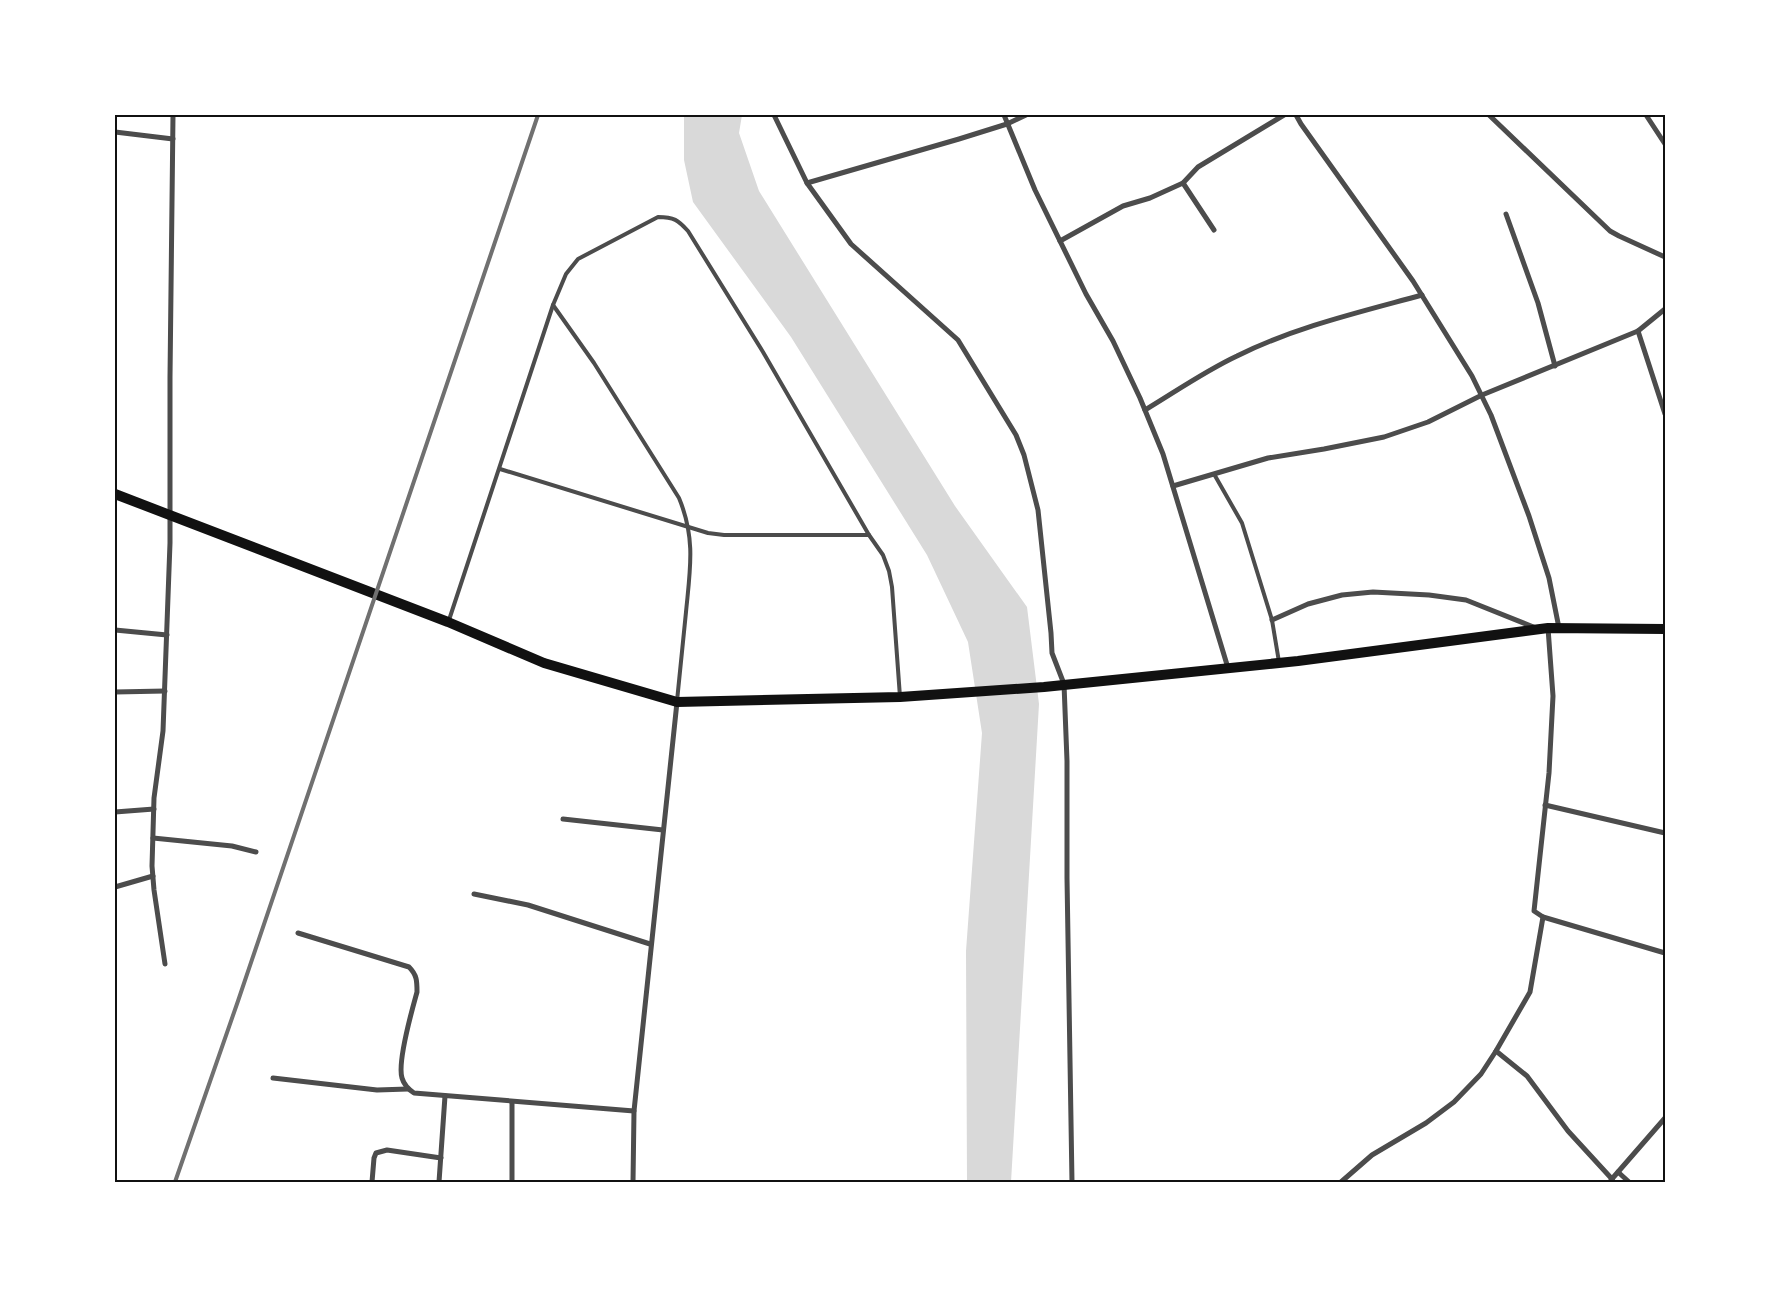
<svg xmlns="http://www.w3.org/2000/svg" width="1780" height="1297" viewBox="0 0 1780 1297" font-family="Lora,serif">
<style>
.water{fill:#d9d9d9}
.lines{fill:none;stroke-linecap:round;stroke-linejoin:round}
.service{stroke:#4c4c4c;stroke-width:4}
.minor{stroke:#4c4c4c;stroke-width:5}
.secondary{stroke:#111;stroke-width:10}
.rail{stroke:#707070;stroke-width:4}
.neatline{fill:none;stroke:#111;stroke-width:2}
</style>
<rect width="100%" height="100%" fill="#fff"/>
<polygon class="water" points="684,115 742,115 739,133 759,191 955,506 1027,607 1039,704 1011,1182 967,1182 966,951 982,733 968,642 927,555 791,337 693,202 684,160"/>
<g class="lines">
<g class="service">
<path d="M553,305L594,363L679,498C696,539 690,570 686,612C683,642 680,671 677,701"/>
<polyline points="500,469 708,533 724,535 869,535"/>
<polyline points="1214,474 1242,523 1272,620 1279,662"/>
<path d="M449,620L553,305L566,274L578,259L658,217C674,217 678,220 688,231L763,352L869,535L883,555L889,571L892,587L900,697"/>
</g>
<g class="minor">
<polyline points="774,115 807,183 851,244 958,340 1016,435 1024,455 1038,510 1051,633 1052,653 1064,684 1067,761 1067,878 1072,1182"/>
<polyline points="1004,115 1035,190 1086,294 1113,341 1140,398 1163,454 1228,668"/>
<polyline points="1296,115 1301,124 1413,281 1472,376 1491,415 1529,516 1549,578 1559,628"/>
<polyline points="1489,115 1610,231 1619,236 1665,257"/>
<polyline points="1646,115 1665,144"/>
<polyline points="115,132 173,139"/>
<polyline points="807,183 959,139 1007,124 1026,115"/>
<polyline points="1183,183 1214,230"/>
<polyline points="1506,214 1538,303 1555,366"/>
<polyline points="1060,241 1123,206 1150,198 1183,183 1198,167 1284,115"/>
<polyline points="1638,331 1665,414"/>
<path d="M1145,410C1175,392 1205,371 1237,356C1295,327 1360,312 1422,295"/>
<polyline points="1173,486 1268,458 1324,449 1384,437 1428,422 1482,395 1638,331 1665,309"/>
<polyline points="1272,620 1308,604 1342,595 1373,592 1429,595 1466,600 1536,628"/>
<polyline points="1548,628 1553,696 1549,773 1534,911 1543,917 1665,953"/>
<polyline points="115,630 167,635"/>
<polyline points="115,692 165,691"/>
<polyline points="1545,805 1665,833"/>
<polyline points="115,812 154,809"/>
<polyline points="563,819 663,830"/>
<polyline points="153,838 232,846 256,852"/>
<polyline points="115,887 153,876"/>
<polyline points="474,894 528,905 650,944"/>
<path d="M298,933L409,967C417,975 417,981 417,992C412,1010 397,1062 402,1078C404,1085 408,1089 414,1093L634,1111"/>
<polyline points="165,964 154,890 152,866 154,798 163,731 170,543 170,377 173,115"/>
<polyline points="1496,1051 1527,1076 1568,1131 1612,1179 1613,1182"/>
<polyline points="273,1078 377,1090 408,1089"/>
<polyline points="1618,1172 1629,1182"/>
<polyline points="1611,1180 1665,1118"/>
<polyline points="372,1182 374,1158 376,1153 387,1150 441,1158"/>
<polyline points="439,1182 445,1096"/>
<polyline points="512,1182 512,1102"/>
<polyline points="633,1182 634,1111 677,702"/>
<polyline points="1341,1182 1372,1155 1426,1123 1454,1102 1481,1074 1496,1051 1530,992 1543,917"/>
</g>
<polyline class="secondary" points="115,494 448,622 544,663 677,702 900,697 1044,687 1298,661 1548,628 1665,629"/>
<polyline class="rail" points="175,1182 238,1001 538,115"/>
</g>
<rect width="1780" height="1297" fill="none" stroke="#ffffff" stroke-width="232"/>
<rect x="116" y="116" width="1548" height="1065" class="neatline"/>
</svg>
